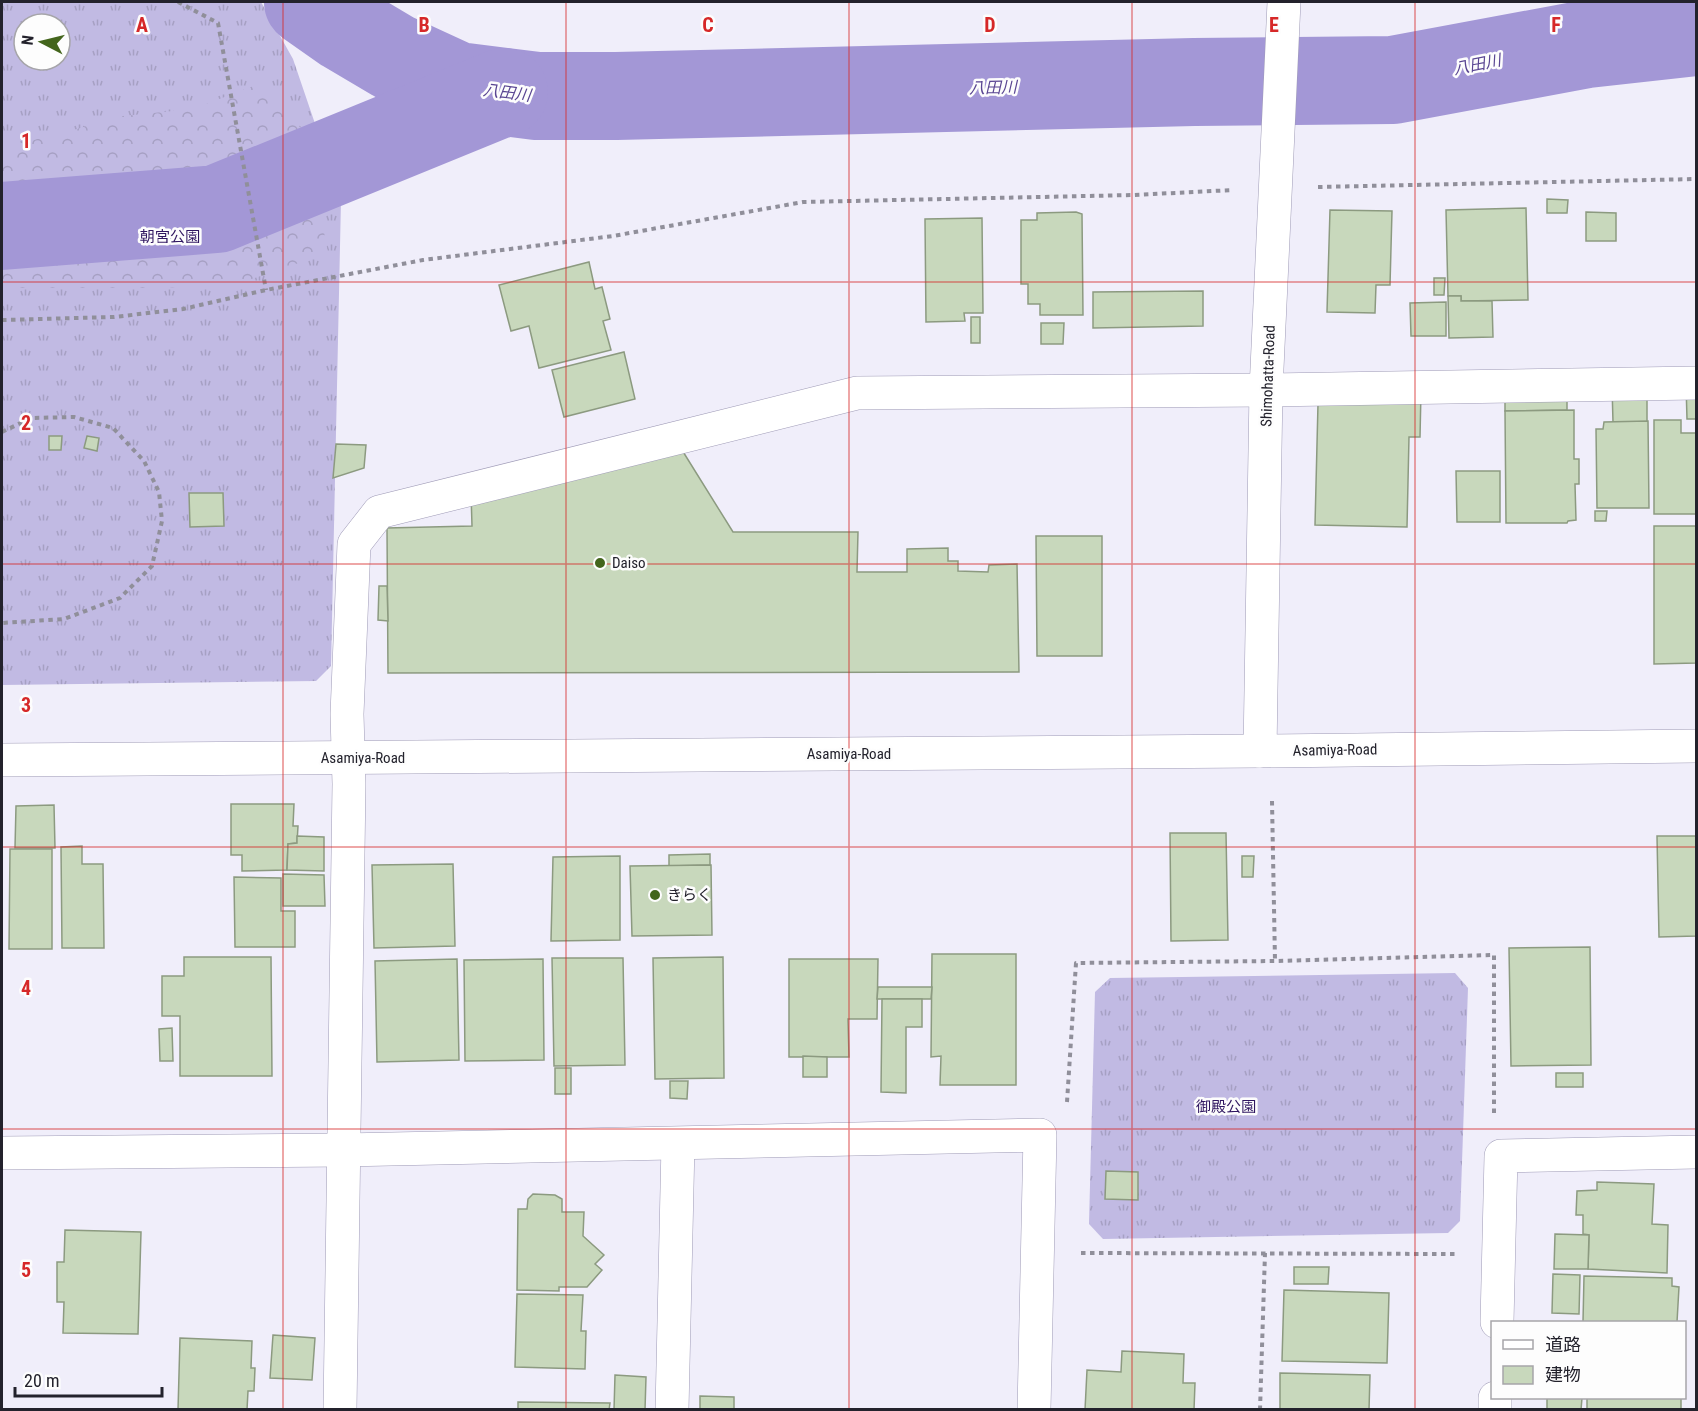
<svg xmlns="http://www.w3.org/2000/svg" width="1698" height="1411" viewBox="0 0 1698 1411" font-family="'Roboto Condensed','Noto Sans JP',sans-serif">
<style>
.grass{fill:url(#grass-tufts);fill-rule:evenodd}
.forest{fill:url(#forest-crowns)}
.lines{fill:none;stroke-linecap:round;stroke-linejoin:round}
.river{stroke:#a397d6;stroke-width:88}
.building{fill:#c8d8bc;stroke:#8c9a80;stroke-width:1.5}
.minor-casing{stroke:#9f9bb7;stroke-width:34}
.tertiary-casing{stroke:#9f9bb7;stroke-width:34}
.path{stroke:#908f9a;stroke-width:4;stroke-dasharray:4.5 4.5;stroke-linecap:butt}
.minor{stroke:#fff;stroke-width:33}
.tertiary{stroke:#fff;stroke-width:33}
.grid{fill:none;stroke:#d62828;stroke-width:1.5;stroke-opacity:0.55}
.poi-dot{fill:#43651c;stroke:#fdfdfd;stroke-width:2}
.labels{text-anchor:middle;stroke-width:5;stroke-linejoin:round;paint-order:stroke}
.park-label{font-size:15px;fill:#301761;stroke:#fdfdfd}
.street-label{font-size:15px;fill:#23222c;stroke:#fdfdfd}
.poi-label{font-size:15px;fill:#23222c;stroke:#fdfdfd;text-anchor:start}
.water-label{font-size:16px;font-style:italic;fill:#594592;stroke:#fdfdfd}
.grid-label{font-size:20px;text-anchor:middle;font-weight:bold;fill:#d62828;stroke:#fdfdfd;stroke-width:5;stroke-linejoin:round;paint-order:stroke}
</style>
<defs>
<pattern id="grass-tufts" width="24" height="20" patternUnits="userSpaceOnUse" patternTransform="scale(1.5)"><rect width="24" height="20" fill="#c1bae3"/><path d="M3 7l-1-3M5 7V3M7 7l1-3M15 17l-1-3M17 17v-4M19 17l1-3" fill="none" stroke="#a6a0c3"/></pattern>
<pattern id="forest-crowns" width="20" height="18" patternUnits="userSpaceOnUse" patternTransform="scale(1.5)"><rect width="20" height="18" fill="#c1bae3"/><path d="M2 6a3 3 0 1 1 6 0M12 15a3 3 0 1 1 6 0" fill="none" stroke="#a6a0c3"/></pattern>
</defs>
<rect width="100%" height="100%" fill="#f0eefa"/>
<g class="grass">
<path d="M2,2H261L293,59L341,200L331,666L316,681L2,685ZM24,24H60V60H24Z"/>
<polygon points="1455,973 1468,988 1460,1221 1448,1233 1103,1239 1089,1224 1095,992 1110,978"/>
</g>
<polygon class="forest" points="261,83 305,133 328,253 243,282 166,288 2,288 2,148 77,129 113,117 193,109"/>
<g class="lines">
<g class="river">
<polyline points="308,2 345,28 394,57 457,86 537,96 616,96 1194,82 1393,80 1587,44 1696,32"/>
<polyline points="2,226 217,209 504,92"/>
</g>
</g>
<g class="building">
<polygon points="1547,199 1568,200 1567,213 1547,213"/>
<polygon points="1526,208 1528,300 1461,301 1461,296 1448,296 1446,210"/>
<polygon points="1330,210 1392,211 1390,285 1376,285 1375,313 1327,312"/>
<polygon points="1076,212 1082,214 1083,315 1040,315 1040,304 1028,304 1028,284 1021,284 1021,220 1037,220 1037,213"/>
<polygon points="1586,212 1616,213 1616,241 1586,241"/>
<polygon points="982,218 983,313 964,313 965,321 926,322 925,219"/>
<polygon points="589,262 595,289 602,287 610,319 603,321 611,350 539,368 529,326 511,331 499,285"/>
<polygon points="1434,278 1445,278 1444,295 1434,295"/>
<polygon points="1203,291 1203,326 1093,328 1093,292"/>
<polygon points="1448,296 1461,296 1461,301 1492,301 1493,337 1449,338"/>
<polygon points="1446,302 1446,336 1411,336 1410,303"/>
<rect x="971" y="317" width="9" height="26"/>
<polygon points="1041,323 1064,323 1063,344 1041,344"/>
<polygon points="624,352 635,399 564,417 552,370"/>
<polygon points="1686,384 1696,384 1696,419 1687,419"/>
<polygon points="1567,385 1567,410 1505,411 1505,386"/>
<polygon points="1612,386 1647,386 1647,422 1613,422"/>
<polygon points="1421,391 1420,437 1409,437 1407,527 1315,525 1318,404"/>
<polygon points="1574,410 1574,459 1579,459 1579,484 1575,484 1576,520 1568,521 1567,523 1506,523 1505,411"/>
<polygon points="1654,420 1681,420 1681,433 1696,433 1696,514 1654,514"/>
<polygon points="1648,421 1649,508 1597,508 1596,429 1603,429 1604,422"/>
<polygon points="49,436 62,436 61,450 49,450"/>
<polygon points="87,436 99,438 97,451 84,448"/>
<polygon points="677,442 733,532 858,532 857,572 907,572 907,549 948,548 948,561 958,561 958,571 988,572 989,565 1017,564 1019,672 388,673 387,528 472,526 471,493"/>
<polygon points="336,444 366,445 364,468 333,478"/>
<polygon points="1456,471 1500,471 1500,522 1457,522"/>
<polygon points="189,493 223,493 224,526 190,527"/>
<polygon points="1595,511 1607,511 1606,521 1595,521"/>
<polygon points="1654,526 1696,526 1696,663 1654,664"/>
<polygon points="1036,536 1102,536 1102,656 1037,656"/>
<polygon points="379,586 387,586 388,621 378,620"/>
<polygon points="231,804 294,804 293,826 298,826 297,843 288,844 287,870 242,871 242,855 231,855"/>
<polygon points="54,805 55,848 15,848 16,806"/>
<polygon points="1170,833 1226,833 1228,940 1171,941"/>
<polygon points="297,836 324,837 324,871 287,870 288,844 297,843"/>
<polygon points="1657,836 1696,836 1696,936 1659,937"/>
<polygon points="82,846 82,864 103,864 104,948 62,948 61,847"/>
<polygon points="10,849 52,849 52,949 9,949"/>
<polygon points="710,854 710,865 669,866 669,855"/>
<polygon points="620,856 620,940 551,941 553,857"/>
<polygon points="1242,856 1254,856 1253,877 1242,877"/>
<polygon points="453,864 455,946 374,948 372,865"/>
<polygon points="711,865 712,935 632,936 630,866"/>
<polygon points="283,874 324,875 325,906 283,906"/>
<polygon points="234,877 281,878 281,911 295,911 295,947 235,947"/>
<polygon points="1590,947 1591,1065 1511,1066 1509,948"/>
<polygon points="932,954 1016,954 1016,1085 940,1085 941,1056 931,1057"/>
<polygon points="184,957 271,957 272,1076 180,1076 180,1016 162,1016 162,976 184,976"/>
<polygon points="723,957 724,1078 655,1079 653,958"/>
<polygon points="552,958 623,958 625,1065 554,1066"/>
<polygon points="457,959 459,1060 377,1062 375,961"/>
<polygon points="543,959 544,1060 465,1061 464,960"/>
<polygon points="789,959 878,959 877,1019 848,1019 849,1057 789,1057"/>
<polygon points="878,987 932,987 931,999 877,999"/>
<polygon points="882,999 922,999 922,1027 906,1027 906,1093 881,1092"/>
<polygon points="172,1028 173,1061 160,1061 159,1029"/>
<polygon points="803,1056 827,1057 827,1077 803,1077"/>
<rect x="555" y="1068" width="16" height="26"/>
<rect x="1556" y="1073" width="27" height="14"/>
<polygon points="670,1081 688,1081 687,1099 670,1098"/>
<polygon points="1106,1171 1138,1172 1138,1200 1105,1199"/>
<polygon points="1597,1182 1654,1184 1652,1224 1668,1225 1667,1273 1588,1269 1589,1235 1583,1234 1583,1215 1576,1215 1577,1191 1597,1190"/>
<polygon points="533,1194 555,1195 562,1199 562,1212 584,1212 583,1236 604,1255 595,1264 602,1270 587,1287 559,1287 559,1291 517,1290 518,1209 527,1209 528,1199"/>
<polygon points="65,1230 141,1232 138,1334 63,1333 64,1302 57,1302 57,1262 64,1262"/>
<polygon points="1555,1234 1589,1235 1588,1269 1554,1269"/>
<polygon points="1294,1267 1329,1267 1328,1284 1294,1284"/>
<polygon points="1553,1274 1580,1275 1579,1314 1552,1313"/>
<polygon points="1584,1276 1672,1278 1672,1286 1679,1287 1677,1322 1583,1322"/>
<polygon points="1284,1290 1389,1293 1387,1363 1282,1361"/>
<polygon points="517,1294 583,1295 581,1331 586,1331 585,1369 515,1367"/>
<polygon points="273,1335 315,1338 312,1380 270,1378"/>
<polygon points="180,1338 252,1341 251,1368 255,1368 254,1391 248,1391 247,1410 178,1410"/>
<polygon points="1122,1351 1184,1354 1183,1383 1195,1383 1194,1410 1085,1410 1087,1370 1121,1372"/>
<polygon points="1280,1373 1370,1375 1369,1410 1280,1410"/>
<polygon points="615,1375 646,1377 645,1410 614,1410"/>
<polygon points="700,1396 734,1397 734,1410 700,1410"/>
<polygon points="1547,1398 1582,1398 1581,1410 1547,1410"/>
<rect x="1587" y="1398" width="94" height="12"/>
<polygon points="518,1402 610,1403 609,1410 518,1410"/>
</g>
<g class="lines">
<g class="minor-casing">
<g id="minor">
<polyline points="2,1153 344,1150 1040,1135 1034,1410"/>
<polyline points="1497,1322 1501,1156 1696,1152"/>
<polyline points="340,1410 349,784 347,714 354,544 379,512 857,393 1266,390 1696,383"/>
<polyline points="672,1410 678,1144"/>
<polyline points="1495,1410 1495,1398"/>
</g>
</g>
<g class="tertiary-casing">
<g id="tertiary">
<polyline points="1260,751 1266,390 1284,2"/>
<polyline points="2,760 1260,751 1696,746"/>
</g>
</g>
<g class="path">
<polyline points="178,2 218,23 266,290"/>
<polyline points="1318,187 1696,179"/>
<polyline points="2,320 114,317 183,309 266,290 423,260 613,236 803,202 1134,195 1233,190"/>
<polyline points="2,432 31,418 74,417 113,428 144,461 159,492 162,521 152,566 120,598 64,619 2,623"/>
<polyline points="1272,801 1275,961"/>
<polyline points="1067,1102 1076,963 1275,961 1494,955 1494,1116"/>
<polyline points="1081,1253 1455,1254"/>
<polyline points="1260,1410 1265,1253"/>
</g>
<use href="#minor" class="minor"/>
<use href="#tertiary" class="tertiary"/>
</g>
<path class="grid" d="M283,2V1410M566,2V1410M849,2V1410M1132,2V1410M1415,2V1410M2,282H1696M2,564H1696M2,847H1696M2,1129H1696"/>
<g class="poi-dot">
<circle cx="600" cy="563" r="6"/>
<circle cx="655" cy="895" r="6"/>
</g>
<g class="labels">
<g class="park-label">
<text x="170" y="242">朝宮公園</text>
<text x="1226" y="1112">御殿公園</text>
</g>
<g class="street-label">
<text transform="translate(1268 376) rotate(-88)" y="5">Shimohatta-Road</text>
<text transform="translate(1335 750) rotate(-1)" y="5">Asamiya-Road</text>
<text x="849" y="759">Asamiya-Road</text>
<text x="363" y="763">Asamiya-Road</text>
</g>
<g class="poi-label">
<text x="612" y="568">Daiso</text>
<text x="667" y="900">きらく</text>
</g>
<g class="water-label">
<text transform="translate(1477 64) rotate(-11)" y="6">八田川</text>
<text transform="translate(993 87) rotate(-1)" y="6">八田川</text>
<text transform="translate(507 92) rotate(7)" y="6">八田川</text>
</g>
</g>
<g class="grid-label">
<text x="142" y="32">A</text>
<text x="424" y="32">B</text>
<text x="708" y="32">C</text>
<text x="990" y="32">D</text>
<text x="1274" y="32">E</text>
<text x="1556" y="32">F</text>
<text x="26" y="148">1</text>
<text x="26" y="430">2</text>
<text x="26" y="712">3</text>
<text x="26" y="995">4</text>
<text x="26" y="1277">5</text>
</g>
<rect width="1698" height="1411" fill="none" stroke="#23222c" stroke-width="6"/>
<rect x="1491" y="1321" width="195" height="78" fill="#fdfdfd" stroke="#a6a5a9" stroke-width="1.5"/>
<rect x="1503" y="1340" width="30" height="9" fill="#ffffff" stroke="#a6a5a9" stroke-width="1.5"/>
<text x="1545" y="1351" font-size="18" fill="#23222c">道路</text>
<rect x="1503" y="1366" width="30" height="18" fill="#c8d8bc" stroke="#a6a5a9" stroke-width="1.5"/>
<text x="1545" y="1381" font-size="18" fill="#23222c">建物</text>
<g transform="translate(42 42) rotate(277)"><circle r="28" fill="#fdfdfd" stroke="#a6a5a9" stroke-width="1.5"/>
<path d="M0-4.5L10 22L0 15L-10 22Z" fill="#43651c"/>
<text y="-9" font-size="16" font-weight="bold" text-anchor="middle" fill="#23222c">N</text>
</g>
<path d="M15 1387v9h147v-9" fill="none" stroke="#23222c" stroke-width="3"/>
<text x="24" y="1387" font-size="18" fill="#23222c" stroke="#fdfdfd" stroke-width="4.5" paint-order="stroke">20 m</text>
</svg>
